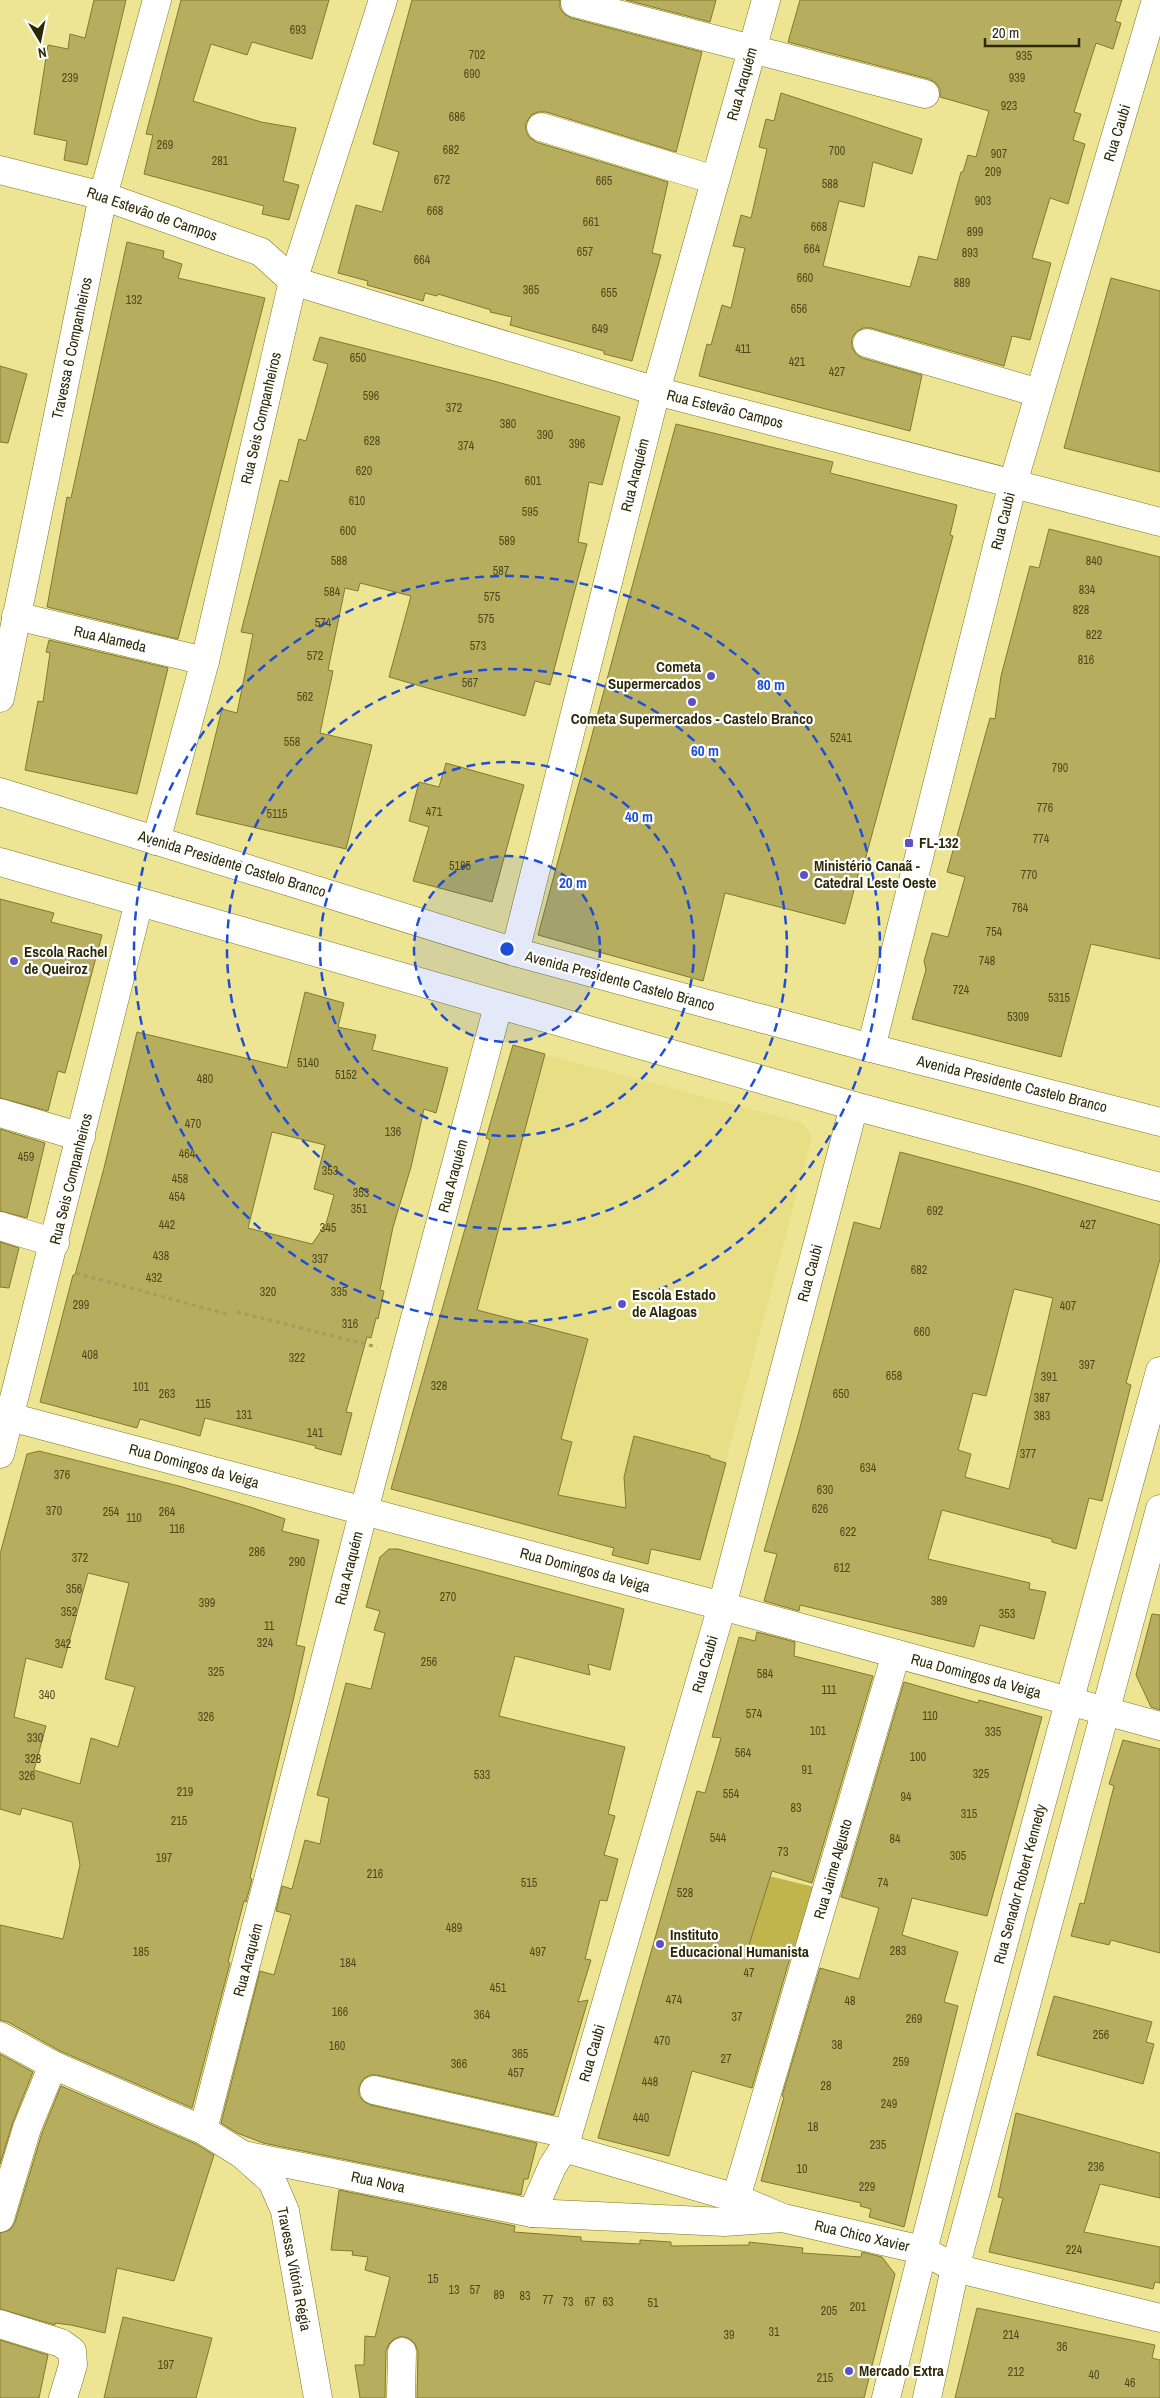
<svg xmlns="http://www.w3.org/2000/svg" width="1160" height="2398" viewBox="0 0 1160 2398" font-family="'Archivo Narrow',sans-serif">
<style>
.built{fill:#e7de85}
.green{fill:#c0b54c}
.building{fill:#b6ad5e;stroke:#837a29;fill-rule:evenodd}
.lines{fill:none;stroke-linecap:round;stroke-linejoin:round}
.minor-casing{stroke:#7e7523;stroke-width:29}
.major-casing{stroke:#7e7523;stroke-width:29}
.path{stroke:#a49d5e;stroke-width:3;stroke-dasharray:4 4;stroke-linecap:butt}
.minor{stroke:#fff;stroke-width:28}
.major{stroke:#fff;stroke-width:28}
.ring{fill:none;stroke:#1d4ed8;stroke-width:2.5;stroke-dasharray:9 6}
.poi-dot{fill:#5d51c9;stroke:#fff;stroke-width:2}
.labels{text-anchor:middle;stroke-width:4.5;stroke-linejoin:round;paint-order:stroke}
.number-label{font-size:12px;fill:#4f4a1d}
.street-label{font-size:15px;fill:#2d2907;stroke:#fff}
.poi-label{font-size:15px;font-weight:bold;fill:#2d2907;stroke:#fff;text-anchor:start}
.centre{fill:#1d4ed8;stroke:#fff;stroke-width:2.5}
.ring-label{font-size:15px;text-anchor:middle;font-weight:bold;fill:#1d4ed8;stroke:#fff;stroke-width:4.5;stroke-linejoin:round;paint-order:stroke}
</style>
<rect width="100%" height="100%" fill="#ede494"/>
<polygon class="built" points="543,1054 802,1123 812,1136 707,1533 434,1471"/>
<polygon class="green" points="761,1874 814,1887 795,1956 743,1943"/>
<g class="building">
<polygon points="94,0 126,0 87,165 64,160 67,141 34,134 48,45 68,49 70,34 85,38"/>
<polygon points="181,0 329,0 312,59 252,42 247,55 211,44 193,101 261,122 296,128 283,181 299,185 289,220 262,214 264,206 144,174 153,135 146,134"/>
<polygon points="412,0 560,0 560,8 564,14 571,18 702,52 676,152 546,112 538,112 531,115 526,123 526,131 529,137 536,142 668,182 652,253 661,255 632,361 604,354 604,351 510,325 512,317 490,312 491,310 438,294 437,296 425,293 423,301 367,285 368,281 338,273 356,205 382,212 399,152 373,144"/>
<polygon points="626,0 716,0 710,22"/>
<polygon points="800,0 1122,0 1115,21 1121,23 1113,49 1096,43 1074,112 1081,114 1073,140 1085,144 1068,204 1050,198 1032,258 1051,263 1030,340 1012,336 1004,366 871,328 863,328 856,332 852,338 852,347 856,354 862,358 922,375 910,431 699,376 707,344 711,345 722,305 731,308 745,248 733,246 741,215 751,218 767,149 759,147 766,119 774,121 781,93 922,139 912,174 873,162 864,207 839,201 823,266 910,287 919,256 937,260 961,172 963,172 968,155 976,157 989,111 940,97 940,89 936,83 929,79 788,42"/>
<polygon points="127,242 164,251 163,258 182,264 178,278 265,298 178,639 47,607 67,497 71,498"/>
<polygon points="1111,278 1160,291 1160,472 1064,448"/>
<polygon points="320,337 494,381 620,417 602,485 589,482 578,542 587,544 550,685 535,681 525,716 389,677 411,596 360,583 358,591 345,588 328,670 333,671 320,733 372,745 346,849 196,814 222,709 237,713 253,634 241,632 280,480 288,482 299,439 306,441 328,364 313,360"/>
<polygon points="0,366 27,374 8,443 0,442"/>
<polygon points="676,424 833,462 830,473 957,505 950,535 953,536 865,860 862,860 845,924 725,893 703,981 538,935"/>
<polygon points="1049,529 1160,557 1160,959 1091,944 1061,1057 912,1019 926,970 924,961 932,933 948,937 965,877 947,872 990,718 995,719 1001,676 1030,566 1039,568"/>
<polygon points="49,640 168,668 137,794 25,770 38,701 43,702 50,653 46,652"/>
<polygon points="446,763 524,785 492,902 413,881 429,827 409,821 419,782 439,787"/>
<polygon points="0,899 54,913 51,922 102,935 65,1073 58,1071 48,1111 0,1098"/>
<path d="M305,992L344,1003L338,1027L376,1035L372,1050L448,1068L436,1113L424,1109L411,1167L393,1227L380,1290L384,1291L378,1319L376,1318L371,1338L367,1337L346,1412L352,1413L341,1455L315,1448L316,1446L205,1418L200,1436L140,1419L137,1428L40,1402L73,1275H75L104,1168L137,1032L287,1068ZM272,1132L325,1145L314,1189L334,1195L326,1224L312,1244L248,1228Z"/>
<polygon points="513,1045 545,1054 477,1310 588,1339 561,1439 572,1442 558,1495 626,1508 624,1477 634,1436 710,1456 710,1458 726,1463 700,1560 651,1549 648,1564 612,1555 614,1548 391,1489 486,1155 490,1140 486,1138"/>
<polygon points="0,1129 45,1143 27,1218 0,1211"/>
<path d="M900,1152L1028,1186L1160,1225V1259L1126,1383L1131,1385L1102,1501L1089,1498L1076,1549L1052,1542V1539L942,1510L928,1559L1030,1583L1029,1589L1046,1592L1034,1639L980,1625L974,1647L800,1605L799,1611L764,1601L777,1554L764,1551L798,1435L854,1222L880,1229ZM1014,1289L1053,1298L1009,1489L965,1477L971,1454L958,1450L973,1393L986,1396Z"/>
<polygon points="0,1242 19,1248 9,1288 0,1287"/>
<path d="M39,1451L179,1486L250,1507L285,1519L282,1531L319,1540L296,1645L305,1647L293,1701L250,1878L252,1879L246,1902L244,1901L228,1962L230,1963L192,2108L60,2051L8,2022L0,2020V1925L63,1939L80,1865L72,1822L22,1808L20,1815L0,1809V1554L27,1454ZM88,1573L129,1583L105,1679L135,1687L118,1747L91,1738L80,1784L34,1770L46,1726L14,1717L26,1658L62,1668Z"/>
<polygon points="389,1549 398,1549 624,1609 610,1670 588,1664 590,1675 515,1656 499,1716 625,1747 608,1814 615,1816 604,1855 618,1859 607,1901 600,1900 585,1959 591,1960 578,2002 588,2000 554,2115 377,2075 370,2075 363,2079 359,2087 359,2095 363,2101 371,2105 537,2143 528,2179 524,2179 521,2195 263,2143 237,2133 221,2123 260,1971 274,1975 291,1915 276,1911 282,1886 292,1889 305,1840 320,1844 329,1798 317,1795 346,1683 371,1689 385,1633 374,1630 380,1611 366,1607 380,1557"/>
<polygon points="1152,1614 1160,1615 1160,1710 1151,1707 1136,1675"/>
<polygon points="757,1632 795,1642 794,1656 873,1676 812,1883 772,1871 748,1948 790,1958 752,2088 692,2071 669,2156 598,2138 693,1805 697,1791 705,1793 721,1738 712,1737 739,1637 755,1641"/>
<polygon points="904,1682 978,1703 979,1700 1042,1717 987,1916 912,1898 902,1935 958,1952 944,2002 958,2006 904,2227 869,2217 871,2209 860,2206 861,2203 761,2181 784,2097 782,2096 820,1968 859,1979 879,1908 841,1897"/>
<polygon points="1123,1740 1160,1749 1160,1953 1111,1940 1109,1945 1071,1936 1080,1903 1084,1904 1114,1786 1109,1784"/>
<polygon points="1054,1996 1152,2022 1146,2042 1154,2044 1143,2084 1037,2055"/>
<polygon points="0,2054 33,2072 13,2122 0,2164"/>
<polygon points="61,2086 196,2144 214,2155 174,2281 117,2268 105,2333 71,2325 55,2323 55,2325 0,2309 0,2233 10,2230 15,2222 42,2133"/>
<polygon points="1016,2113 1160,2153 1160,2198 1100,2184 1084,2232 1160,2247 1160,2283 1155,2282 1153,2289 989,2252 1003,2198 998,2197"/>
<polygon points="339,2190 515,2226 514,2232 581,2237 581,2241 640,2244 640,2240 671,2242 671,2246 749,2245 749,2242 803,2248 802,2253 861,2257 862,2252 882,2257 895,2274 864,2398 417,2398 418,2352 415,2344 410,2339 402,2336 394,2339 389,2344 386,2351 385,2398 360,2398 355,2365 364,2365 365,2336 375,2337 390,2277 365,2270 368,2257 352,2255 353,2251 331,2250"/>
<polygon points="977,2308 1155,2345 1152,2358 1160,2360 1160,2398 955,2398"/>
<polygon points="123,2317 212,2338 196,2398 104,2398"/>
<polygon points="0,2340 48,2355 39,2398 0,2398"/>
</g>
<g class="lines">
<g class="minor-casing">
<g id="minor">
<polyline points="575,3 925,94"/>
<polyline points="541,127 715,180"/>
<polyline points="0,170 103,196 261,252 293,281 656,391 1160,522"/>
<polyline points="867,343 1039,393"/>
<polyline points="16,616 205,661"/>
<polyline points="0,698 103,196 157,0"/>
<polyline points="156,841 205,661 293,281 383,0"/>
<polyline points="515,952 656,391 766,0"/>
<polyline points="871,1048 1013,483 1156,0"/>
<polyline points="0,1113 81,1137"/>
<polyline points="0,1226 55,1243"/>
<polyline points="10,1417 722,1606 1160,1726"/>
<polyline points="0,1454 139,902"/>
<polyline points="0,2036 53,2065 203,2130 243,2155 532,2213 725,2222 783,2218"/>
<polyline points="374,2090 568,2134"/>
<polyline points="203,2130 364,1510 498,1006"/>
<polyline points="564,2148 736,2198 783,2218 922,2250 955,2268 1160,2318"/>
<polyline points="243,2155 272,2181 285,2211 318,2398"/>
<polyline points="736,2198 896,1654"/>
<polyline points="532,2213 552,2167 564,2148 722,1606 854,1106"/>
<polyline points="0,2218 27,2128 53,2065"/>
<polyline points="0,2324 61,2343 72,2351 73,2365 63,2398"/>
<polyline points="401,2398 402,2352"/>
<path d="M886,2398C971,2054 1066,1713 1160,1371"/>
<polyline points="927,2398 955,2268 1160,1509"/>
</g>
</g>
<g class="major-casing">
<g id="major">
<polyline points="0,792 515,952 871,1048 1160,1122"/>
<polyline points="0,862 854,1106 1160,1187"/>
</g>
</g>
<g class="path">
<polyline points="76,1273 230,1315"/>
<polyline points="237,1312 377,1347"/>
</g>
<use href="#minor" class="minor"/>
<use href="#major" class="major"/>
</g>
<circle cx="507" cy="949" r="93" fill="#1d4ed8" fill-opacity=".12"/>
<g class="ring">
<circle cx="507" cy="949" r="93"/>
<circle cx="507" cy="949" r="187"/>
<circle cx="507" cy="949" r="280"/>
<circle cx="507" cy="949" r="373"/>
</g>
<g class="poi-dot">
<circle cx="711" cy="676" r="5"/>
<circle cx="692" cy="702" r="5"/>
<rect x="904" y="838" width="10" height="10" rx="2.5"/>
<circle cx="804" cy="875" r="5"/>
<circle cx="14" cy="961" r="5"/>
<circle cx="622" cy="1304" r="5"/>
<circle cx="660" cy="1944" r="5"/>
<circle cx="849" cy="2371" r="5"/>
</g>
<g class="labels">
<g class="number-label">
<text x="298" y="34">693</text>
<text x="477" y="59">702</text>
<text x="1024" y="60">935</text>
<text x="472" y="78">690</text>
<text x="70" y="82">239</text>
<text x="1017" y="82">939</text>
<text x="1009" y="110">923</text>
<text x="457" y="121">686</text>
<text x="165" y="149">269</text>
<text x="451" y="154">682</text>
<text x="837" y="155">700</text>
<text x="999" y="158">907</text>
<text x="220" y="165">281</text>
<text x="993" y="176">209</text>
<text x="442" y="184">672</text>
<text x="604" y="185">665</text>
<text x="830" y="188">588</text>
<text x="983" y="205">903</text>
<text x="435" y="215">668</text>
<text x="591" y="226">661</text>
<text x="819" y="231">668</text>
<text x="975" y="236">899</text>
<text x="812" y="253">664</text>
<text x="585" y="256">657</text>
<text x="970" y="257">893</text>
<text x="422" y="264">664</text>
<text x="805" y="282">660</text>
<text x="962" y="287">889</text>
<text x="531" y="294">365</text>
<text x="609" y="297">655</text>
<text x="134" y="304">132</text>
<text x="799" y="313">656</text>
<text x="600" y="333">649</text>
<text x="743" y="353">411</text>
<text x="358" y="362">650</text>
<text x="797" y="366">421</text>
<text x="837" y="376">427</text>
<text x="371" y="400">596</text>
<text x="454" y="412">372</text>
<text x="508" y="428">380</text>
<text x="545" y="439">390</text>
<text x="372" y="445">628</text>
<text x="577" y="448">396</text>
<text x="466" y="450">374</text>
<text x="364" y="475">620</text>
<text x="533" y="485">601</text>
<text x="357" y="505">610</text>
<text x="530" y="516">595</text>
<text x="348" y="535">600</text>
<text x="507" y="545">589</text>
<text x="339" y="565">588</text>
<text x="1094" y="565">840</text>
<text x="501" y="575">587</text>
<text x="1087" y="594">834</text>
<text x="332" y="596">584</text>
<text x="492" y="601">575</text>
<text x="1081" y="614">828</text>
<text x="486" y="623">575</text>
<text x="323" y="627">574</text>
<text x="1094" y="639">822</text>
<text x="478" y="650">573</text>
<text x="315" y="660">572</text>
<text x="1086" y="664">816</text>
<text x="470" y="687">567</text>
<text x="305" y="701">562</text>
<text x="841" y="742">5241</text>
<text x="292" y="746">558</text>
<text x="1060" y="772">790</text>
<text x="1045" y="812">776</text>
<text x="434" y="816">471</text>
<text x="277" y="818">5115</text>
<text x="1041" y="843">774</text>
<text x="460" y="870">5185</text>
<text x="1029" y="879">770</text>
<text x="1020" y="912">764</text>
<text x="994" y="936">754</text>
<text x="987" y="965">748</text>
<text x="961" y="994">724</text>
<text x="1059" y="1002">5315</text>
<text x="1018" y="1021">5309</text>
<text x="308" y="1067">5140</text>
<text x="346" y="1079">5152</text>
<text x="205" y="1083">480</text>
<text x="193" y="1128">470</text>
<text x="393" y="1136">136</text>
<text x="187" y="1158">464</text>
<text x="26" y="1161">459</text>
<text x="330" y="1175">353</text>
<text x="180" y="1183">458</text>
<text x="361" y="1197">353</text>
<text x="177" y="1201">454</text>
<text x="359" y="1213">351</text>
<text x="935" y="1215">692</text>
<text x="167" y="1229">442</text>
<text x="1088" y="1229">427</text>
<text x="328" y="1232">345</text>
<text x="161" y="1260">438</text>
<text x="320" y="1263">337</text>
<text x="919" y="1274">682</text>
<text x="154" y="1282">432</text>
<text x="268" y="1296">320</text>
<text x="339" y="1296">335</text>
<text x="81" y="1309">299</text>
<text x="1068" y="1310">407</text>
<text x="350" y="1328">316</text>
<text x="922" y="1336">660</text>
<text x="90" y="1359">408</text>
<text x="297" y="1362">322</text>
<text x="1087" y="1369">397</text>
<text x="894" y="1380">658</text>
<text x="1049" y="1381">391</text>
<text x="439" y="1390">328</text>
<text x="141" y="1391">101</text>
<text x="167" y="1398">263</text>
<text x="841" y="1398">650</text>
<text x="1042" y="1402">387</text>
<text x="203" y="1408">115</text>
<text x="244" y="1419">131</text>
<text x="1042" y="1420">383</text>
<text x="315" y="1437">141</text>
<text x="1028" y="1458">377</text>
<text x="868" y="1472">634</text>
<text x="62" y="1479">376</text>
<text x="825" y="1494">630</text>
<text x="820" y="1513">626</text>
<text x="54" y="1515">370</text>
<text x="111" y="1516">254</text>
<text x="167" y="1516">264</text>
<text x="134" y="1522">110</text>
<text x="177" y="1533">116</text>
<text x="848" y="1536">622</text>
<text x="257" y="1556">286</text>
<text x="80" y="1562">372</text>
<text x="297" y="1566">290</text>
<text x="842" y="1572">612</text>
<text x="74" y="1593">356</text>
<text x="448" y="1601">270</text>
<text x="939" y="1605">389</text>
<text x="207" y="1607">399</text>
<text x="69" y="1616">352</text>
<text x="1007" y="1618">353</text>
<text x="269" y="1630">11</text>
<text x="265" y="1647">324</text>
<text x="63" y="1648">342</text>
<text x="429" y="1666">256</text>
<text x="216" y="1676">325</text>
<text x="765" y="1678">584</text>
<text x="829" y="1694">111</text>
<text x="47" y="1699">340</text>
<text x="754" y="1718">574</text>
<text x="930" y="1720">110</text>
<text x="206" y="1721">326</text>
<text x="818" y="1735">101</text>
<text x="993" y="1736">335</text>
<text x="35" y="1742">330</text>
<text x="743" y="1757">564</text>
<text x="918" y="1761">100</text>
<text x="33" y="1763">328</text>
<text x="807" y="1774">91</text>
<text x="981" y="1778">325</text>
<text x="482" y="1779">533</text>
<text x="27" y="1780">326</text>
<text x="185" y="1796">219</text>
<text x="731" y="1798">554</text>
<text x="906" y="1801">94</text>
<text x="796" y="1812">83</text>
<text x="969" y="1818">315</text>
<text x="179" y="1825">215</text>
<text x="718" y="1842">544</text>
<text x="895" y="1843">84</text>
<text x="783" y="1856">73</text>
<text x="958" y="1860">305</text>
<text x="164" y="1862">197</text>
<text x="375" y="1878">216</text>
<text x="529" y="1887">515</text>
<text x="883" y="1887">74</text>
<text x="685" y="1897">528</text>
<text x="454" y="1932">489</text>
<text x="898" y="1955">283</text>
<text x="141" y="1956">185</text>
<text x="538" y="1956">497</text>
<text x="348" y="1967">184</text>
<text x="749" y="1977">47</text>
<text x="498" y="1992">451</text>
<text x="674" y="2004">474</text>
<text x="850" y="2005">48</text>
<text x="340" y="2016">166</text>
<text x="482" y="2019">364</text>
<text x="737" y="2021">37</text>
<text x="914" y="2023">269</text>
<text x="1101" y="2039">256</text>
<text x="662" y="2045">470</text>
<text x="837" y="2049">38</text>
<text x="337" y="2050">160</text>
<text x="520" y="2058">365</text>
<text x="726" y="2063">27</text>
<text x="901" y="2066">259</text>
<text x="459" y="2068">366</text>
<text x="516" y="2077">457</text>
<text x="650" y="2086">448</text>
<text x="826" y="2090">28</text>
<text x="889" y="2108">249</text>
<text x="641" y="2122">440</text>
<text x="813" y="2131">18</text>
<text x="878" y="2149">235</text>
<text x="1096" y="2171">236</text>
<text x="802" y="2173">10</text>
<text x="867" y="2191">229</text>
<text x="1074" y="2254">224</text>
<text x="433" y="2283">15</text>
<text x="454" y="2294">13</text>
<text x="475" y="2294">57</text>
<text x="499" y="2299">89</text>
<text x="525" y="2300">83</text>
<text x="548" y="2304">77</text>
<text x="568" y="2306">73</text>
<text x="590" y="2306">67</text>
<text x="608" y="2306">63</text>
<text x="653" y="2307">51</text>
<text x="858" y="2311">201</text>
<text x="829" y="2315">205</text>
<text x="774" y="2336">31</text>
<text x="729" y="2339">39</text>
<text x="1011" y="2339">214</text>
<text x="1062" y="2351">36</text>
<text x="166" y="2369">197</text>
<text x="1016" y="2376">212</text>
<text x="1094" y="2379">40</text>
<text x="825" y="2382">215</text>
<text x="1130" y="2387">46</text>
</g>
<g class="street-label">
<text transform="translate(742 84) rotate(-74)" y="5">Rua Araquém</text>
<text transform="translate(1117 133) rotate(-73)" y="5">Rua Caubi</text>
<text transform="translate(152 214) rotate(19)" y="5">Rua Estevão de Campos</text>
<text transform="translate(72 348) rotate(-78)" y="5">Travessa 6 Companheiros</text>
<text transform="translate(725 409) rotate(14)" y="5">Rua Estevão Campos</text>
<text transform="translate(261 418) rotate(-77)" y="5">Rua Seis Companheiros</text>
<text transform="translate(635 475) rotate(-76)" y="5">Rua Araquém</text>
<text transform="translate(1003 521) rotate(-76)" y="5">Rua Caubi</text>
<text transform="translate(110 639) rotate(13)" y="5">Rua Alameda</text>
<text transform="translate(232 864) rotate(17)" y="5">Avenida Presidente Castelo Branco</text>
<text transform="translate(620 981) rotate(15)" y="5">Avenida Presidente Castelo Branco</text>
<text transform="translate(1012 1084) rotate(14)" y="5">Avenida Presidente Castelo Branco</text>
<text transform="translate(453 1176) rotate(-75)" y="5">Rua Araquém</text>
<text transform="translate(71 1179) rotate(-76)" y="5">Rua Seis Companheiros</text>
<text transform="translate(810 1273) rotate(-75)" y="5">Rua Caubi</text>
<text transform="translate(194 1466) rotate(15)" y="5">Rua Domingos da Veiga</text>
<text transform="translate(349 1568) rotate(-76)" y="5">Rua Araquém</text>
<text transform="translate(585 1570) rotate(15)" y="5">Rua Domingos da Veiga</text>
<text transform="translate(705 1664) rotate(-74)" y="5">Rua Caubi</text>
<text transform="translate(976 1676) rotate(15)" y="5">Rua Domingos da Veiga</text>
<text transform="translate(833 1869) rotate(-74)" y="5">Rua Jaime Algusto</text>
<text transform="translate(1020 1884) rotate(-75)" y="5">Rua Senador Robert Kennedy</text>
<text transform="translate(248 1960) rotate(-75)" y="5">Rua Araquém</text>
<text transform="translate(592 2053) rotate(-74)" y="5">Rua Caubi</text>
<text transform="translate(378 2182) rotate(12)" y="5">Rua Nova</text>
<text transform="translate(862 2236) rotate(13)" y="5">Rua Chico Xavier</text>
<text transform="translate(294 2269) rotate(79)" y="5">Travessa Vitória Régia</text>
</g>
<g class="poi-label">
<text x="701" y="672" text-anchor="end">Cometa<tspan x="701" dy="17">Supermercados</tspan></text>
<text x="692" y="724" text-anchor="middle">Cometa Supermercados - Castelo Branco</text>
<text x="919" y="848">FL-132</text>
<text x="814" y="871">Ministério Canaã -<tspan x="814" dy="17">Catedral Leste Oeste</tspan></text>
<text x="24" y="957">Escola Rachel<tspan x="24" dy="17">de Queiroz</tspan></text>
<text x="632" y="1300">Escola Estado<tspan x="632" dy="17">de Alagoas</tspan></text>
<text x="670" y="1940">Instituto<tspan x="670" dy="17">Educacional Humanista</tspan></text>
<text x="859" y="2376">Mercado Extra</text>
</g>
</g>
<circle cx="507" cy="949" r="8" class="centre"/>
<g class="ring-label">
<text x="771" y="690">80 m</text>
<text x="705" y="756">60 m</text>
<text x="639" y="822">40 m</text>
<text x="573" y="888">20 m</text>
</g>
<g transform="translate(40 40) rotate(170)" stroke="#ffffff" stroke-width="4" paint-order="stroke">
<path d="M0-4L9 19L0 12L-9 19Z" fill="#2d2907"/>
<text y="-8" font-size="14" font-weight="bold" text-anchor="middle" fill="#2d2907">N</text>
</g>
<path d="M985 38v8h94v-8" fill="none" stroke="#2d2907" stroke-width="2.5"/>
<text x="992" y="38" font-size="15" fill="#2d2907" stroke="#ffffff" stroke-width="4" paint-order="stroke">20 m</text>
</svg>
